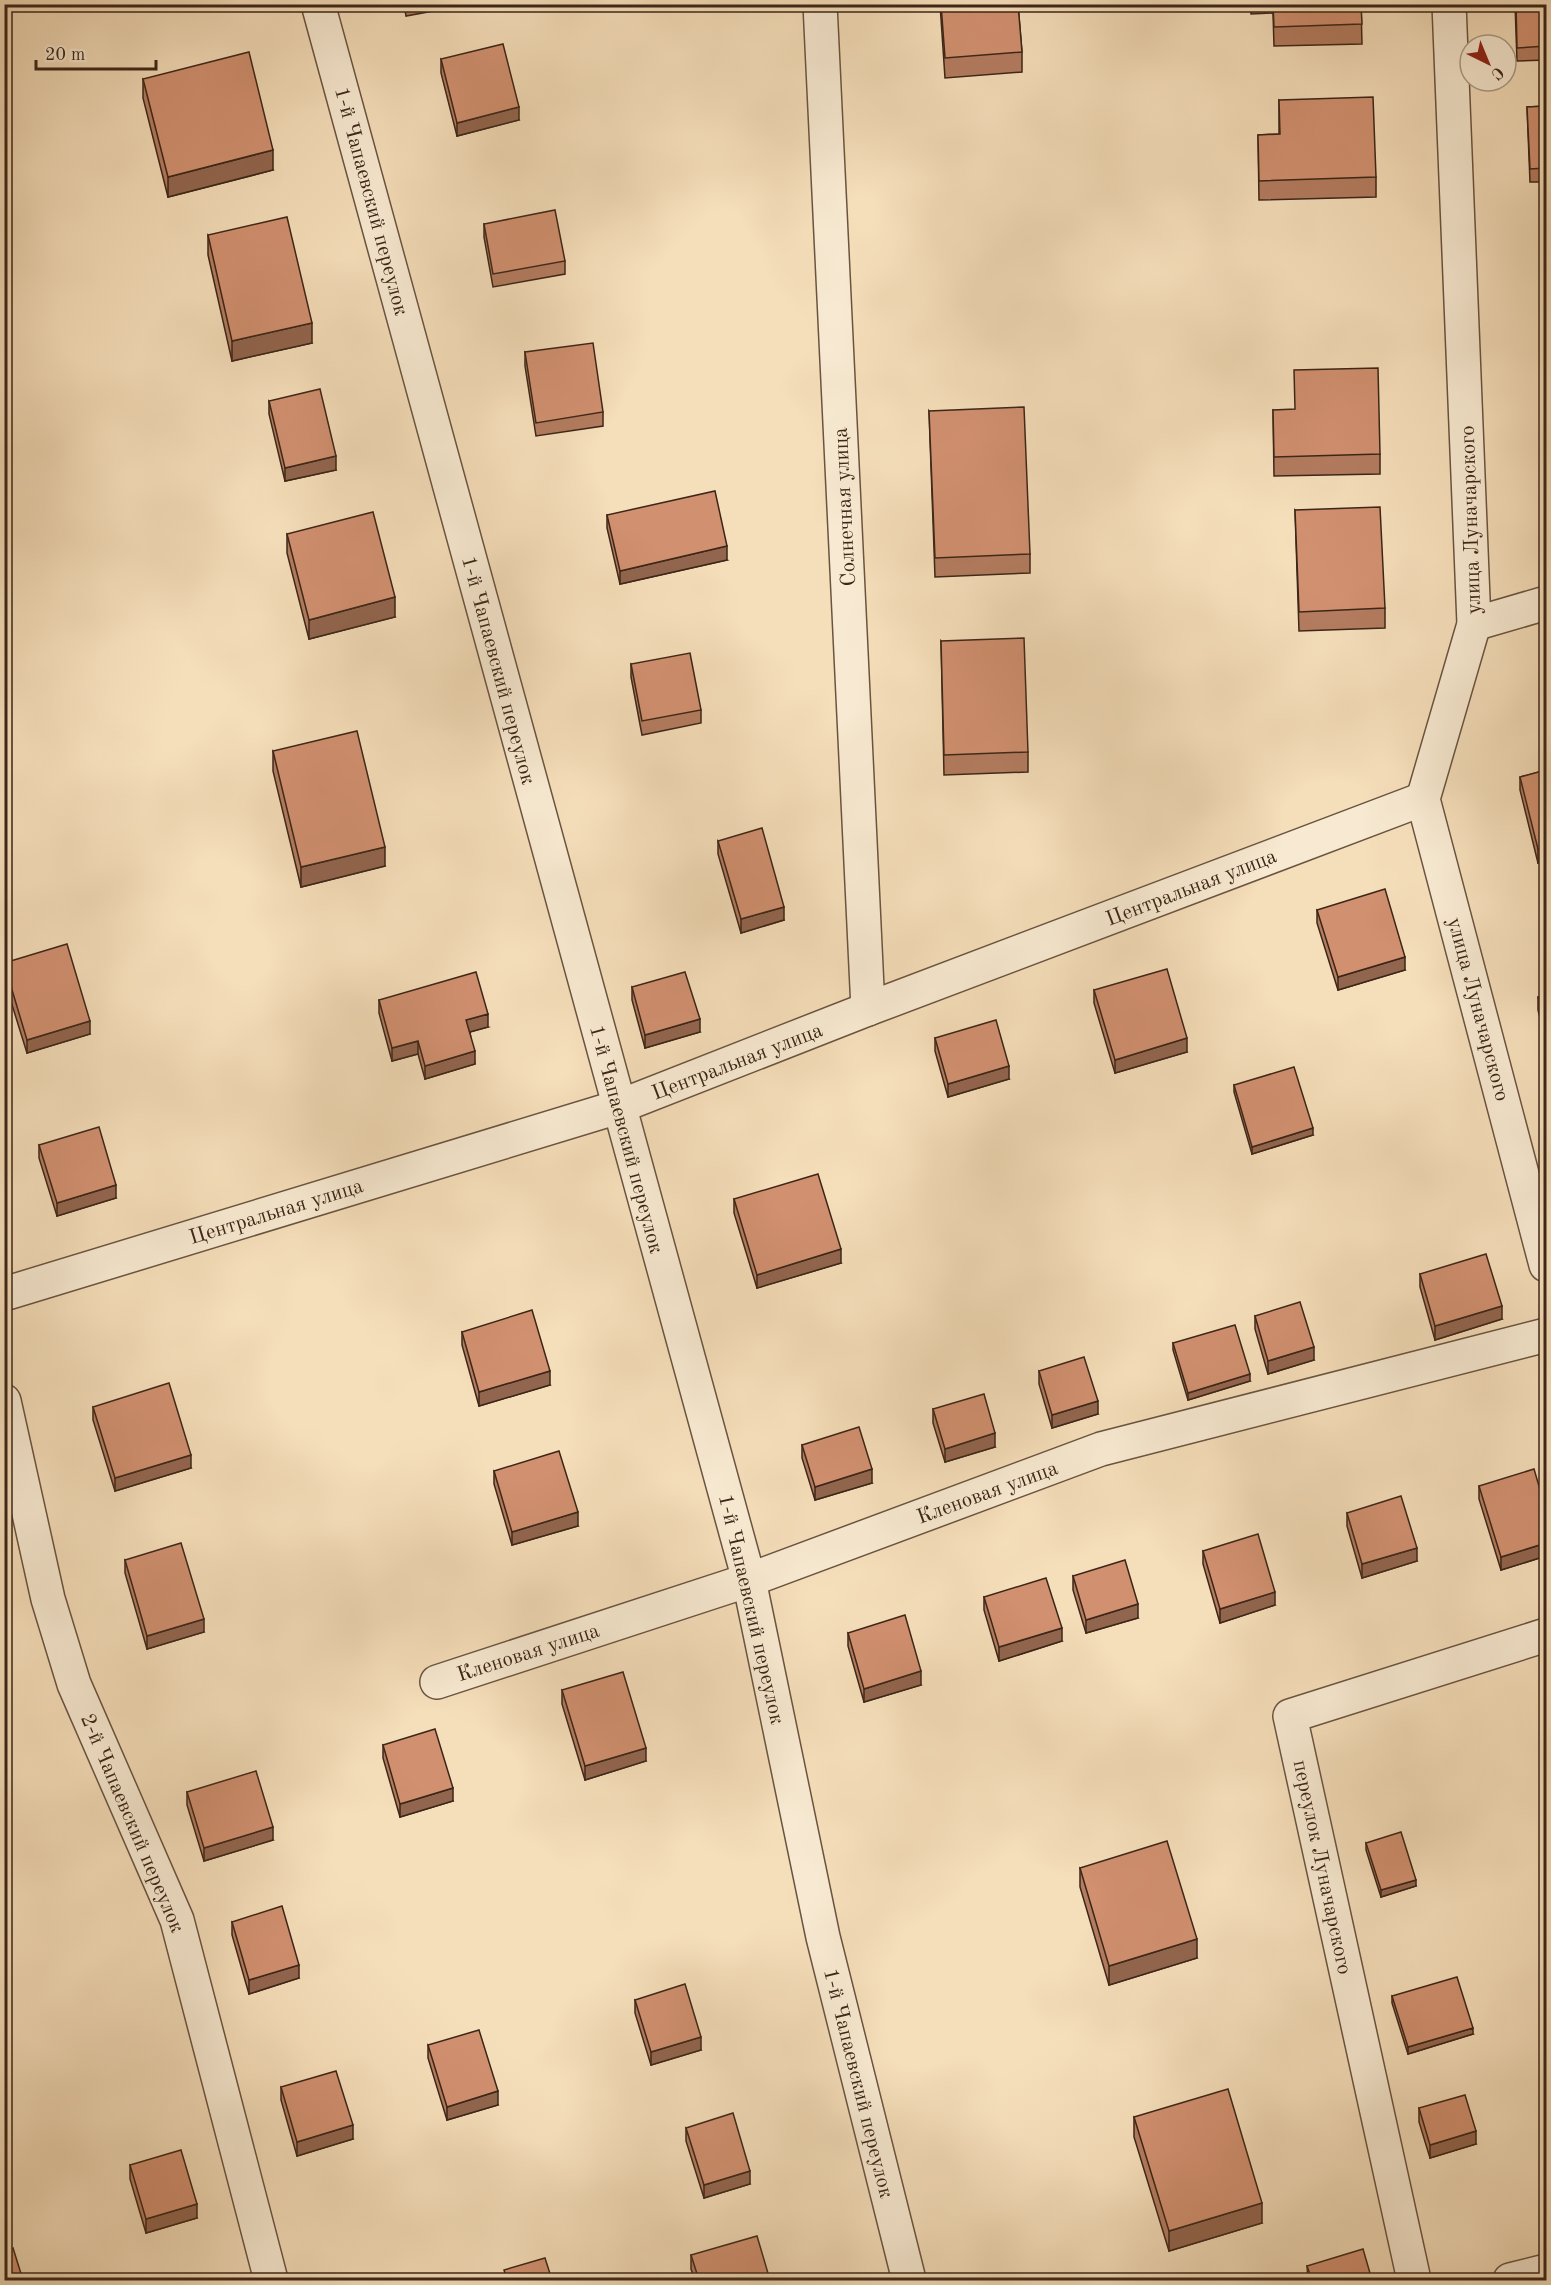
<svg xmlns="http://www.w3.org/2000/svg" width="1551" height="2285" viewBox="0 0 1551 2285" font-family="'Old Standard TT',serif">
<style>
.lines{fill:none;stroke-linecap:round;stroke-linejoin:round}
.minor-casing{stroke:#6a5440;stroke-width:36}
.minor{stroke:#f8ead2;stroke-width:33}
.wall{fill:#b47c60;stroke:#3c2618;stroke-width:1.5}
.shaded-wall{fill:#92654e;stroke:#3c2618;stroke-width:1.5}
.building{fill:#d19070;stroke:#3c2618;stroke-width:1.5}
.labels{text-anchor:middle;stroke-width:4.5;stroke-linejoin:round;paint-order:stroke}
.street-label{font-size:21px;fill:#3c2618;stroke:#f8ead2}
</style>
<rect width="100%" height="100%" fill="#f5deba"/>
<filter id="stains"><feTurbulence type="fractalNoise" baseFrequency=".00333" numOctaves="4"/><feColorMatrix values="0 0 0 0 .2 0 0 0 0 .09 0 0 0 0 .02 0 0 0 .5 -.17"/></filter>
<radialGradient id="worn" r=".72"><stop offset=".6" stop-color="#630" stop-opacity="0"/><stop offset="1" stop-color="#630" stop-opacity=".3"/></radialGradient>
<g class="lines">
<g class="minor-casing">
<g id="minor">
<polyline points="318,4 749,1580 823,1937 909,2280"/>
<polyline points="820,4 868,1009"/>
<polyline points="1449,4 1474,624 1423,799 1546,1265"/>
<polyline points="1474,624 1546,603"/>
<polyline points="4,1294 618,1107 868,1009 1423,799"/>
<polyline points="4,1401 48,1599 74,1684 177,1920 271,2280"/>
<polyline points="437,1682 749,1580 1101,1449 1546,1335"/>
<polyline points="1414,2280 1290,1716 1546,1635"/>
<polyline points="1510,2280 1546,2271"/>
</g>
</g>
<use href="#minor" class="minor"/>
</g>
<g class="wall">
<polygon points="404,4 471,4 406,16"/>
<polygon points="940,4 1018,4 1022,52 1022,72 945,78"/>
<polygon points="1251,4 1361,4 1362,44 1274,46 1273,13 1251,14"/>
<polygon points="1515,4 1546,4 1546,60 1517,61"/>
<polygon points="441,59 519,120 457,136 441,73"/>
<polygon points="143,79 273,170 168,197 143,98"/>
<polygon points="1279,100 1376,177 1376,197 1259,200 1258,135 1279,134"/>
<polygon points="1546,106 1546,182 1530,182 1527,107"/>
<polygon points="484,224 565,261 565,274 493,287 484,237"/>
<polygon points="208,235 312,343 232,361 208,255"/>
<polygon points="525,352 603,412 603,426 536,436 525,366"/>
<polygon points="269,401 336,470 285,481 269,414"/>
<polygon points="1273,410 1380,454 1380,474 1274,476"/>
<polygon points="929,411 1030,554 1030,573 935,577"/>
<polygon points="1295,510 1385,608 1385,628 1299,631"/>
<polygon points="607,515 727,560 620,584 607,528"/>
<polygon points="287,534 395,617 309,639 287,553"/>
<polygon points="941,641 1028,752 1028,772 944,775"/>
<polygon points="631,664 701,710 701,723 642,735 631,677"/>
<polygon points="273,751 385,866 301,887 273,771"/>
<polygon points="1546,770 1546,861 1538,863 1520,790 1520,777"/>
<polygon points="718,841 784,920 741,933 718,854"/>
<polygon points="1317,910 1405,970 1338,990 1317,923"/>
<polygon points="4,963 90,1034 27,1053 4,979"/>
<polygon points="632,987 700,1032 645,1048 632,1000"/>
<polygon points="1094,990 1187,1052 1115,1073 1094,1003"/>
<polygon points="1546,994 1546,1044 1538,1010 1538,997"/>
<polygon points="379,1000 488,1027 470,1032 475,1064 425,1079 418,1054 392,1061 379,1013"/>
<polygon points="935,1038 1009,1079 948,1097 935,1051"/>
<polygon points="1234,1085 1313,1135 1252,1154 1234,1092"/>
<polygon points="39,1145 116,1198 57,1216 39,1158"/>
<polygon points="734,1199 841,1263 757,1288 734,1213"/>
<polygon points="1420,1274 1502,1319 1435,1340 1420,1287"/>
<polygon points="1255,1316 1314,1360 1268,1374 1255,1329"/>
<polygon points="462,1332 550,1385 479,1406 462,1345"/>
<polygon points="1173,1343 1250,1381 1188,1400 1173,1350"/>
<polygon points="1039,1371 1098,1414 1052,1428 1039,1384"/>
<polygon points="93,1407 191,1468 115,1491 93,1420"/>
<polygon points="933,1409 995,1447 945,1462 933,1423"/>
<polygon points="802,1445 872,1483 815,1500 802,1458"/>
<polygon points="494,1471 578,1526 512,1545 494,1484"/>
<polygon points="1479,1486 1546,1510 1546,1556 1501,1570 1479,1499"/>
<polygon points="1347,1513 1417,1561 1362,1578 1347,1526"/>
<polygon points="1203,1551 1275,1605 1220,1623 1203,1564"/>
<polygon points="125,1560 204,1632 147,1649 125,1573"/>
<polygon points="1073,1576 1138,1618 1086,1633 1073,1590"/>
<polygon points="984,1597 1062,1641 999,1661 984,1610"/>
<polygon points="848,1633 921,1685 864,1702 848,1646"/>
<polygon points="562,1690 646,1761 585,1780 562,1704"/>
<polygon points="1546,1729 1546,1759 1542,1744 1542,1730"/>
<polygon points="383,1745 453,1801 400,1817 383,1758"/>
<polygon points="187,1792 273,1840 204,1861 187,1805"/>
<polygon points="1366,1843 1416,1886 1381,1897 1366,1850"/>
<polygon points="1080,1868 1197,1958 1109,1985 1080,1887"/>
<polygon points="232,1922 299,1978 249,1994 232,1935"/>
<polygon points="1392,1996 1473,2034 1408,2054 1392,2003"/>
<polygon points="635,2000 701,2050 651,2065 635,2013"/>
<polygon points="428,2045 498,2105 447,2120 428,2058"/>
<polygon points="281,2087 353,2139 297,2156 281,2100"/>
<polygon points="1419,2108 1476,2144 1430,2158 1419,2122"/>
<polygon points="1134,2117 1262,2223 1169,2251 1134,2137"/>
<polygon points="686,2128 750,2184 704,2198 686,2141"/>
<polygon points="130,2165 197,2218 146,2233 130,2179"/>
<polygon points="691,2255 770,2280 695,2280 691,2269"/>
<polygon points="1307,2266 1372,2280 1308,2280"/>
</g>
<g class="shaded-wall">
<polygon points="519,107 519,120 457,136 457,123"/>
<polygon points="273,150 273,170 168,197 168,177"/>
<polygon points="312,323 312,343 232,361 232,341"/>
<polygon points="336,456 336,470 285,481 285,468"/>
<polygon points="727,546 727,560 620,584 620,571"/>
<polygon points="395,597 395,617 309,639 309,620"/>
<polygon points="385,847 385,866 301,887 301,867"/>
<polygon points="1546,847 1546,861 1538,863 1538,849"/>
<polygon points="784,907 784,920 741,933 741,919"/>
<polygon points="1405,957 1405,970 1338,990 1338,977"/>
<polygon points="488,1014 488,1027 466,1033 466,1020"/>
<polygon points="700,1019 700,1032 645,1048 645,1035"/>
<polygon points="90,1021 90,1034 27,1053 27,1040"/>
<polygon points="1187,1038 1187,1052 1115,1073 1115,1060"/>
<polygon points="418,1041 418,1054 392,1061 392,1048"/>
<polygon points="475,1051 475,1064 425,1079 425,1066"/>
<polygon points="1009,1066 1009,1079 948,1097 948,1084"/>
<polygon points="1313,1128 1313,1135 1252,1154 1252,1147"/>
<polygon points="116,1185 116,1198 57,1216 57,1203"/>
<polygon points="841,1249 841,1263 757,1288 757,1275"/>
<polygon points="1502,1306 1502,1319 1435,1340 1435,1326"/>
<polygon points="1314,1347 1314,1360 1268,1374 1268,1361"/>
<polygon points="550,1371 550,1385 479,1406 479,1392"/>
<polygon points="1250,1374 1250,1381 1188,1400 1188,1393"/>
<polygon points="1098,1401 1098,1414 1052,1428 1052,1415"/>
<polygon points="995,1433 995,1447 945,1462 945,1449"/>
<polygon points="191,1455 191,1468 115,1491 115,1478"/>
<polygon points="872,1469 872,1483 815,1500 815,1487"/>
<polygon points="578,1512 578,1526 512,1545 512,1532"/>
<polygon points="1546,1543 1546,1556 1501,1570 1501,1557"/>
<polygon points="1417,1548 1417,1561 1362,1578 1362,1564"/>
<polygon points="1275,1592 1275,1605 1220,1623 1220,1609"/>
<polygon points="1138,1604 1138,1618 1086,1633 1086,1620"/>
<polygon points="204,1619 204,1632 147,1649 147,1636"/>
<polygon points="1062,1628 1062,1641 999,1661 999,1647"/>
<polygon points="921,1671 921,1685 864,1702 864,1689"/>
<polygon points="646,1748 646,1761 585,1780 585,1766"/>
<polygon points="453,1788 453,1801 400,1817 400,1804"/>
<polygon points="273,1827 273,1840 204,1861 204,1848"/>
<polygon points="1416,1880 1416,1886 1381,1897 1381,1890"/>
<polygon points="1197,1939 1197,1958 1109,1985 1109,1966"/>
<polygon points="299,1965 299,1978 249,1994 249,1980"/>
<polygon points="1473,2028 1473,2034 1408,2054 1408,2047"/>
<polygon points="701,2037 701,2050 651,2065 651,2052"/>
<polygon points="498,2091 498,2105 447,2120 447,2107"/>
<polygon points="353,2125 353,2139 297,2156 297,2142"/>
<polygon points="1476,2131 1476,2144 1430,2158 1430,2145"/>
<polygon points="750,2171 750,2184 704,2198 704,2185"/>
<polygon points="1262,2203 1262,2223 1169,2251 1169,2231"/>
<polygon points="197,2204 197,2218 146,2233 146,2219"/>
</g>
<g class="building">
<polygon points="941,4 1018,4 1022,52 945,58"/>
<polygon points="1273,4 1361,4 1362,24 1274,27"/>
<polygon points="1516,4 1546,4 1546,46 1517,48"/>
<polygon points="503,44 519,107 457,123 441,59"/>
<polygon points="249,52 273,150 168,177 143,79"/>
<polygon points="1373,97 1376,177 1259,181 1258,135 1280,134 1279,100"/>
<polygon points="1546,106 1546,168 1530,169 1527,107"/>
<polygon points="555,210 565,261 493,274 484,224"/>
<polygon points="287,217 312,323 232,341 208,235"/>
<polygon points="593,343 603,412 536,423 525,352"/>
<polygon points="1378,368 1380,454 1274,457 1273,410 1295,409 1294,370"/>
<polygon points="320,389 336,456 285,468 269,401"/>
<polygon points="1024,407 1030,554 935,558 929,411"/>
<polygon points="715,491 727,546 620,571 607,515"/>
<polygon points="1380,507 1385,608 1299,612 1295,510"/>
<polygon points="373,512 395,597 309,620 287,534"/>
<polygon points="1024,638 1028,752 944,755 941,641"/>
<polygon points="690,653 701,710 642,721 631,664"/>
<polygon points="357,731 385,847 301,867 273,751"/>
<polygon points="1546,770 1546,847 1538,849 1520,777"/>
<polygon points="762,828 784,907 741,919 718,841"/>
<polygon points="1385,889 1405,957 1338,977 1317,910"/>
<polygon points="67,944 90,1021 27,1040 4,963"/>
<polygon points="1167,969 1187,1038 1115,1060 1094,990"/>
<polygon points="476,972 488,1014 466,1020 475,1051 425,1066 418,1041 392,1048 379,1000"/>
<polygon points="685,972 700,1019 645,1035 632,987"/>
<polygon points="1546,994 1546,1031 1538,997"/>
<polygon points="996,1020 1009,1066 948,1084 935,1038"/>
<polygon points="1294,1067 1313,1128 1252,1147 1234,1085"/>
<polygon points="99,1127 116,1185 57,1203 39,1145"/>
<polygon points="818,1174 841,1249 757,1275 734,1199"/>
<polygon points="1486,1254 1502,1306 1435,1326 1420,1274"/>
<polygon points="1300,1302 1314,1347 1268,1361 1255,1316"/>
<polygon points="532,1310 550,1371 479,1392 462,1332"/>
<polygon points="1235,1325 1250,1374 1188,1393 1173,1343"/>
<polygon points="1084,1357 1098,1401 1052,1415 1039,1371"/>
<polygon points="169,1383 191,1455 115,1478 93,1407"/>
<polygon points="984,1394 995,1433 945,1449 933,1409"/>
<polygon points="859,1427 872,1469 815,1487 802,1445"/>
<polygon points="559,1451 578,1512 512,1532 494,1471"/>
<polygon points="1534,1469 1546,1510 1546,1543 1501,1557 1479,1486"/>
<polygon points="1401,1496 1417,1548 1362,1564 1347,1513"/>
<polygon points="1258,1534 1275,1592 1220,1609 1203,1551"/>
<polygon points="181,1543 204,1619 147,1636 125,1560"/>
<polygon points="1125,1560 1138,1604 1086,1620 1073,1576"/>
<polygon points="1046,1578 1062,1628 999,1647 984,1597"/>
<polygon points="905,1615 921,1671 864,1689 848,1633"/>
<polygon points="623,1672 646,1748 585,1766 562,1690"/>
<polygon points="435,1729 453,1788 400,1804 383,1745"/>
<polygon points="1546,1729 1546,1745 1542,1730"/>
<polygon points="256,1771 273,1827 204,1848 187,1792"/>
<polygon points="1401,1832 1416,1880 1381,1890 1366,1843"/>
<polygon points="1167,1841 1197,1939 1109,1966 1080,1868"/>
<polygon points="282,1906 299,1965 249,1980 232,1922"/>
<polygon points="1457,1977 1473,2028 1408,2047 1392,1996"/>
<polygon points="685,1984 701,2037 651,2052 635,2000"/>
<polygon points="479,2030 498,2091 447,2107 428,2045"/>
<polygon points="336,2071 353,2125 297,2142 281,2087"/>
<polygon points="1228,2089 1262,2203 1169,2231 1134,2117"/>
<polygon points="1465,2095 1476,2131 1430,2145 1419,2108"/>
<polygon points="733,2113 750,2171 704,2185 686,2128"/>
<polygon points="181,2150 197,2204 146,2219 130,2165"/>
<polygon points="757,2236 770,2280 699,2280 691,2255"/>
<polygon points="13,2248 23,2280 4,2280 4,2250"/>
<polygon points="1363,2249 1372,2280 1312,2280 1307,2266"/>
<polygon points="545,2258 552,2280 507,2280 504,2270"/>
</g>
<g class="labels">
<g class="street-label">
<text transform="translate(372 201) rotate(75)" y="7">1-й Чапаевский переулок</text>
<text transform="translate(844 507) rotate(-93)" y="7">Солнечная улица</text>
<text transform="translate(1470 520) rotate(-92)" y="7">улица Луначарского</text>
<text transform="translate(499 670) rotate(75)" y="7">1-й Чапаевский переулок</text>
<text transform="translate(1191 887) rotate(-21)" y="7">Центральная улица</text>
<text transform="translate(1479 1009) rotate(75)" y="7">улица Луначарского</text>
<text transform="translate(737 1061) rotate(-21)" y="7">Центральная улица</text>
<text transform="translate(627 1139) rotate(75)" y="7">1-й Чапаевский переулок</text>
<text transform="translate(276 1211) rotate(-17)" y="7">Центральная улица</text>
<text transform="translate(987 1492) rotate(-20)" y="7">Кленовая улица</text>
<text transform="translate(752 1609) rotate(77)" y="7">1-й Чапаевский переулок</text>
<text transform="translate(528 1652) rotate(-18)" y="7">Кленовая улица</text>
<text transform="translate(133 1823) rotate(67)" y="7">2-й Чапаевский переулок</text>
<text transform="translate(1323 1867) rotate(78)" y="7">переулок Луначарского</text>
<text transform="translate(859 2083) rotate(76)" y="7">1-й Чапаевский переулок</text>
</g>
</g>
<rect width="1551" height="2285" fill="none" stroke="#f5deba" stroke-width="24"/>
<rect x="6" y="6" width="1539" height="2273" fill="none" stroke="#3c2618" stroke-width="3"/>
<rect x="12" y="12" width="1527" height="2261" fill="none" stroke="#3c2618" stroke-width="1.5"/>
<g transform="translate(1488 63) rotate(137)"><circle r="28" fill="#f8ead2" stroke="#ad9c88" stroke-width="1.5"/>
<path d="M0-4.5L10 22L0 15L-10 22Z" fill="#8f2418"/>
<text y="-9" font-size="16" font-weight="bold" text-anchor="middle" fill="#3c2618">С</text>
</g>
<path d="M36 60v9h120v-9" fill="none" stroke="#3c2618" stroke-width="3"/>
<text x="45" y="60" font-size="18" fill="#3c2618" stroke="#f8ead2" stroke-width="4.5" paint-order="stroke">20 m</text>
<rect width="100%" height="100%" filter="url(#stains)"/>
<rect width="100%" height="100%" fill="url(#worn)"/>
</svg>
